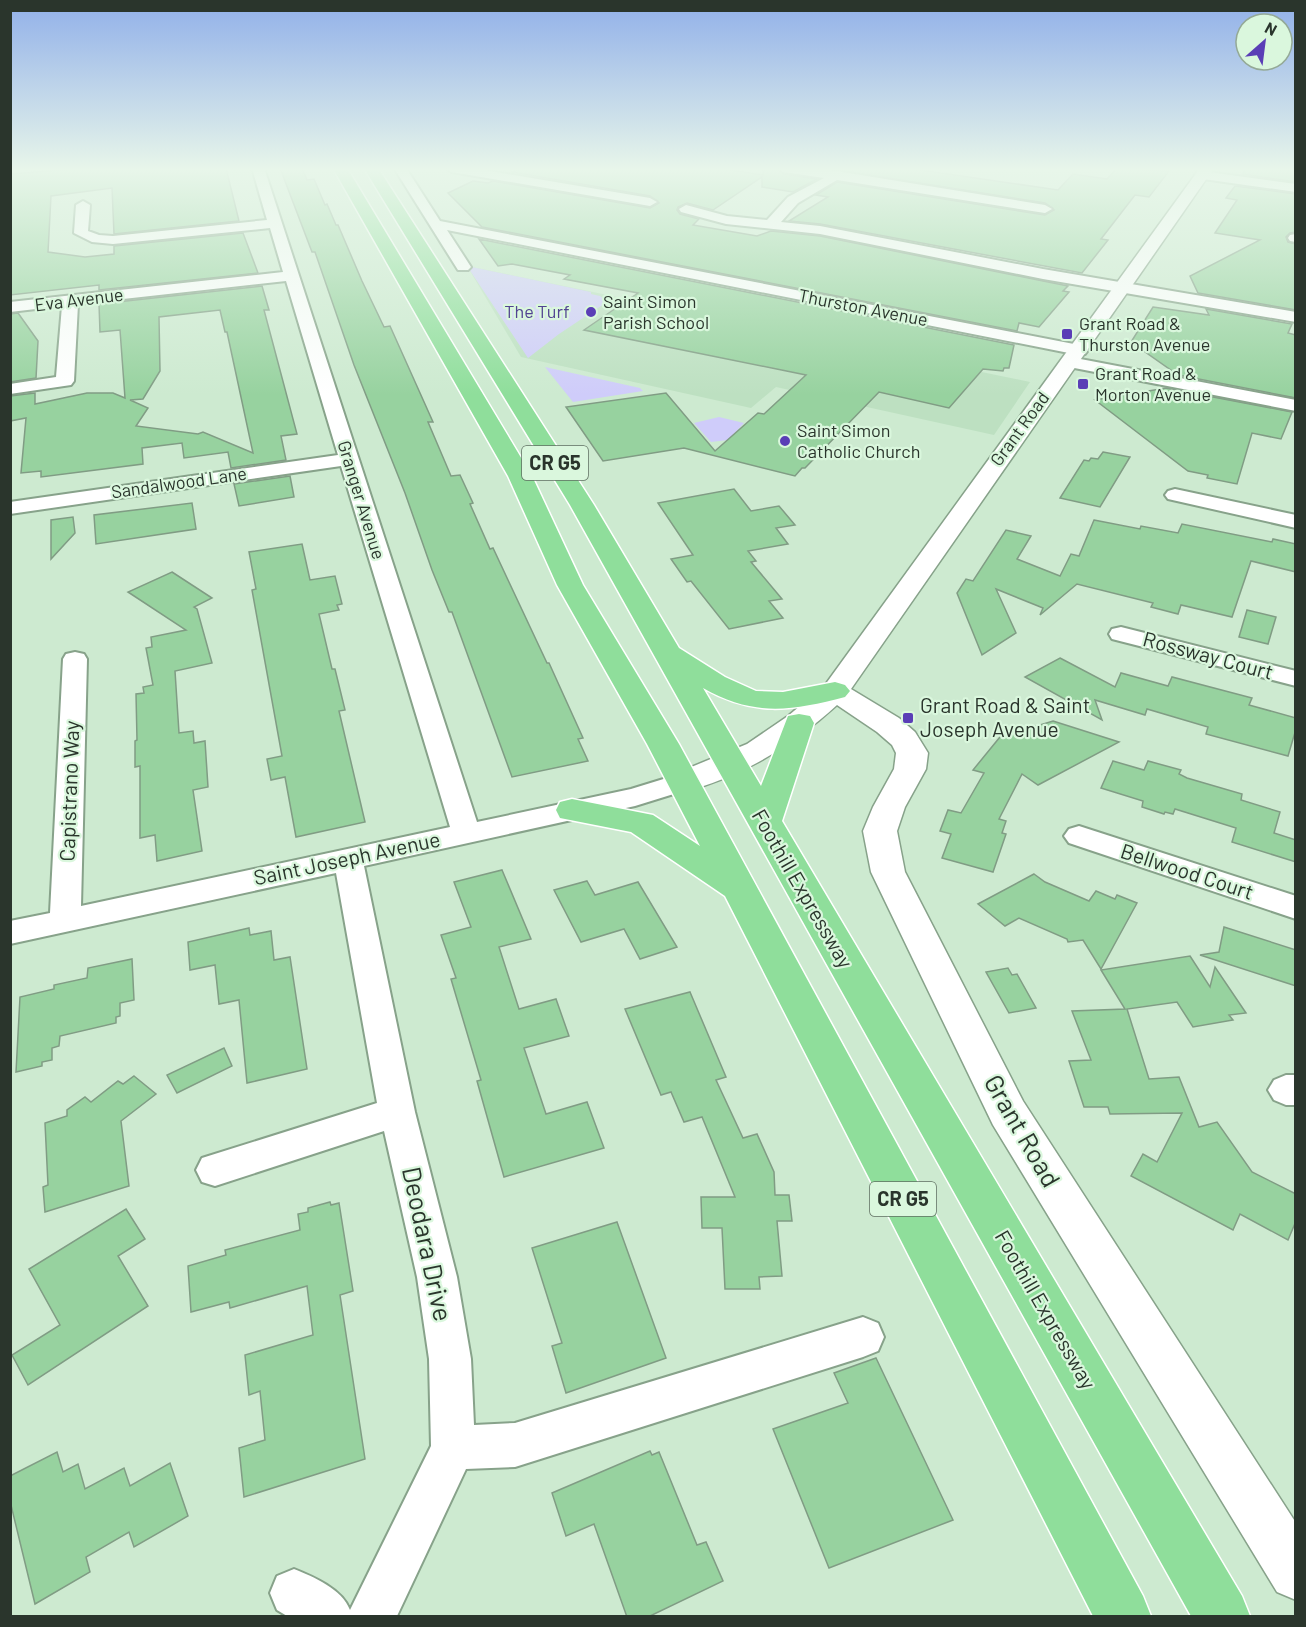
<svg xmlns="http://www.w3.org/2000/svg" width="1306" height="1627" viewBox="0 0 1306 1627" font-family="Barlow,sans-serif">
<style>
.built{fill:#bde0c1}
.green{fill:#cfccfa}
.building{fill:#97d29f;stroke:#809c84;stroke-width:1.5;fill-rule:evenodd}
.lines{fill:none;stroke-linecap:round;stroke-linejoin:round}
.street-casing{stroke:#87a28a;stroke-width:4}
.secondary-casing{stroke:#87a28a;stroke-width:3}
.highway-casing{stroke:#fff;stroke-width:3}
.street{fill:#fff;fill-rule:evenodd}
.secondary{fill:#fff;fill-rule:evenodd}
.highway{fill:#8fde9b;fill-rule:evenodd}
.poi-dot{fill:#5a3eb6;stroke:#daf7dd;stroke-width:2}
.labels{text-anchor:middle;stroke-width:4.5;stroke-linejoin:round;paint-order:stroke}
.far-street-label{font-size:18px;fill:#2a352c;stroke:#daf7dd}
.far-poi-label{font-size:18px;fill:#2a352c;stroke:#daf7dd;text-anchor:start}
.far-park-label{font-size:18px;fill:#514391;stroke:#daf7dd}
.shield{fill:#daf7dd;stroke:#5f6f61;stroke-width:1.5}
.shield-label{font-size:20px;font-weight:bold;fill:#2a352c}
.street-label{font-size:21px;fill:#2a352c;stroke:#daf7dd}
.poi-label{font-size:21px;fill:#2a352c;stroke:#daf7dd;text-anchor:start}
.near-street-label{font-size:26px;fill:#2a352c;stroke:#daf7dd}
</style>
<rect width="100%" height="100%" fill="#cdead0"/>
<polygon class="built" points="467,266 1030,382 994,435 776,387 751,408 521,357"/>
<g class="green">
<polygon points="467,266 591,292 591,294 600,296 607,302 559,334 528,358"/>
<polygon points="545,367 640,388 643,391 573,402"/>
<polygon points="719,417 744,423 728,440 711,442 694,423"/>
</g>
<g class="building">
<polygon points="86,168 226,168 239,221 114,234 112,188 51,196 48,252 85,257 114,254 114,246 243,233 258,273 99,290 99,285 10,295 10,174"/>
<polygon points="280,168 302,168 307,180 314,179 325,205 327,204 336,225 338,225 362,281 384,327 390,326 433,422 428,422 451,476 460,475 473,503 470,504 490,549 493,548 547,663 549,663 583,738 578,739 588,761 512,777 452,612 449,612 432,570 405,493 354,365 315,252 312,252"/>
<polygon points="522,168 717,168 763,175 763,168 776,168 784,174 817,179 793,192 762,187 762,177 713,210 687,203 678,207 677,210 680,214 699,219 693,225 757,236 771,231 820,236 1068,286 1063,291 1069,292 1039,327 1019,323 1017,331 482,227 448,193 473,181 488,183 493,181 650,208 659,203 650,196 512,172"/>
<polygon points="824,168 907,168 1058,190 1073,174 1107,179 1117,168 1169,171 1149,197 1135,195 1101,239 1108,240 1082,273 820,224 789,221 828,197 816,195 837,182 1045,215 1054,210 1045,203"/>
<polygon points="1247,168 1296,168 1296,182 1242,174"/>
<polygon points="1235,186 1296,194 1296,232 1290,233 1286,237 1288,242 1296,244 1296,310 1198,293 1190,276 1260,240 1215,233 1237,200 1226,198"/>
<polygon points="479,239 1014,345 1009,368 1004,368 1003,371 983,369 949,408 879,392 805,468 802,468 795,476 684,448 603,461 566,407 666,393 715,451 758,413 764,414 806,375 584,330 638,293 564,279 570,275 512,264 498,266"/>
<path d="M262,286L269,310H264L297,434L281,436L286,460L231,468L228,452L184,458L182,443L142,448L143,464L41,477V471L21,473L26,418L10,421V396L35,393V404L87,393H113L125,398L120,330L100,332L99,304ZM220,310L225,332H227L253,453L203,432L198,434L136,426L148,408L130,400L143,399L160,371L159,317Z"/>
<polygon points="1153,307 1209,315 1206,309 1292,324 1288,333 1296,335 1296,398 1178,375 1131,342"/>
<polygon points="18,313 38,341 36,378 10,382 10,314"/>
<polygon points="1166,388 1292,412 1281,439 1252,433 1237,484 1207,478 1208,475 1188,471 1095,400"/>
<polygon points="1103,452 1130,457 1100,507 1060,498 1084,460 1089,461 1091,458 1098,459"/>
<polygon points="290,476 294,497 239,506 234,484"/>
<polygon points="734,489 751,511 779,506 795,525 776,528 788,544 748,551 756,561 751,562 782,599 769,601 783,618 729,629 691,581 687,582 671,559 693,555 658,503"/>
<polygon points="192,503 196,529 96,544 94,515"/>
<polygon points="73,517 75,533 51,559 51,520"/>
<polygon points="1094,520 1140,529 1141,526 1178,533 1182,524 1272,542 1273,539 1296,544 1296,572 1251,561 1232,617 1181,605 1178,614 1151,607 1153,603 1077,584 1040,615 1043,608 996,589 1016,633 982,655 957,593 966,579 973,581 1006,530 1031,536 1017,559 1060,576 1071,554 1079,556"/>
<polygon points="302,544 310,580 335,576 342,604 337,605 339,610 319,614 332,669 335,669 345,710 339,711 365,822 296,837 285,777 271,780 267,759 282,756 252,590 256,589 249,552"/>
<polygon points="172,572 212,598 194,607 197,609 212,663 175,671 179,733 193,731 194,743 205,741 208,787 193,790 202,851 157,861 155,835 140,838 140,766 135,767 135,741 137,740 136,694 144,693 143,687 153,685 146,648 152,647 151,637 186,630 128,592"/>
<polygon points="1247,610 1276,617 1268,644 1239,637"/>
<polygon points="1060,658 1115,687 1121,673 1168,686 1172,677 1252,698 1249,705 1296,718 1296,729 1288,756 1206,734 1208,727 1147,709 1145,715 1095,700 1102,720 1025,677"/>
<polygon points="1053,721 1119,742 1038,785 1022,774 999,819 1006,821 1002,833 1006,834 993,872 942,858 951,834 940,831 948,810 961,813 984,773 973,770 1000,737"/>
<polygon points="1113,761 1144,770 1148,761 1181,770 1179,774 1187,778 1242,794 1241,800 1280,812 1274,833 1296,840 1296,862 1232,842 1236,828 1175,809 1173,814 1165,812 1164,814 1142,807 1143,801 1101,788"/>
<polygon points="502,870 531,939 499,947 519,1009 556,999 569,1036 524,1048 546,1114 587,1102 604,1148 504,1177 477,1081 481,1080 451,979 456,978 441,935 471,927 454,882"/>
<polygon points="1034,874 1045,882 1089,901 1096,891 1115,899 1117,895 1137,903 1101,969 1083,940 1068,942 1067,939 1019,918 1005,926 978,904"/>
<polygon points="587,881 595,895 638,882 677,947 640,959 624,929 581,942 554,890"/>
<polygon points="1224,927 1296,950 1296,986 1200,955 1219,952"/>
<polygon points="249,928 250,935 271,931 274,960 290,957 307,1069 247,1083 239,1000 219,1004 215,965 190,970 188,942"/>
<polygon points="1190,956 1210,987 1215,967 1246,1013 1229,1015 1233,1020 1193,1027 1177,1002 1127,1009 1149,1079 1179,1077 1199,1127 1217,1122 1252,1172 1296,1194 1296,1221 1288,1240 1240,1214 1233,1230 1131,1176 1143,1154 1157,1162 1182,1113 1110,1114 1108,1107 1084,1107 1069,1061 1091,1060 1072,1011 1125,1009 1101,970"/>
<polygon points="132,959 134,1000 120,1003 120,1016 116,1017 116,1023 60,1036 59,1046 52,1048 52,1060 42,1062 42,1066 16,1072 20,997 54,989 54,985 87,978 88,968"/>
<polygon points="1008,968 1012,975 1017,974 1036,1008 1009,1013 986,972"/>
<polygon points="690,992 726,1077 716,1080 743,1138 757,1134 774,1172 775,1195 789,1195 792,1221 777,1221 782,1276 759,1277 760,1289 725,1289 722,1228 702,1228 701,1197 735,1197 702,1117 684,1122 671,1092 661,1095 625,1009"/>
<polygon points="224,1048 232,1066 177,1093 167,1075"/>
<polygon points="134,1076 156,1094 121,1121 129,1186 45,1212 43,1187 48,1185 45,1123 67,1116 67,1110 85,1097 91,1102 118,1081 123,1084"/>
<polygon points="330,1202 331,1205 339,1203 353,1291 340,1295 365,1459 244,1497 239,1448 265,1440 260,1391 249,1395 245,1355 313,1335 307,1286 230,1308 229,1302 191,1312 188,1266 226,1255 225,1250 300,1230 298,1214 308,1212 308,1208"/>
<polygon points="126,1209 145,1239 118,1256 148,1306 28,1385 12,1355 60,1325 29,1269"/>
<polygon points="617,1222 666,1358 566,1393 552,1346 562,1343 532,1248"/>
<polygon points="876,1358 953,1520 829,1568 773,1429 848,1403 834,1373"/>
<polygon points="650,1451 652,1455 659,1452 697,1545 706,1542 723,1581 648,1617 627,1617 594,1524 566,1536 552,1493"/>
<polygon points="57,1452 63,1472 78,1464 85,1489 124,1468 130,1486 170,1463 188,1516 134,1547 129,1532 86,1557 90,1572 35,1604 10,1501 10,1476"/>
</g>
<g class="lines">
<g class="street-casing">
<g id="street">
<path d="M252,168H264L477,822L631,789L683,773L693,776L697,782L693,788L635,806L364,866L415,1112L457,1277L471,1359L474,1425L515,1423L863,1317L878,1323L884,1337L878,1351L863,1357L515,1467L466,1469L397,1616H287L277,1610L270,1593L277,1576L294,1569C314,1577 342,1589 350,1610L431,1446L429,1359L417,1277L384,1131L215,1186L202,1182L196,1170L202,1158L377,1103L336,873L10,944V921L50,913L63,659L66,654L75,652L84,654L87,659L81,906L450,827L341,466L10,514V502L338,455L286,281L78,304L74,381L71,385L10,394V384L56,377L62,306L10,312V302L283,272L270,228L113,244L92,242L74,233L76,205L83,201L90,205L88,231L99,235L113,236L267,220Z"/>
<polygon points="394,168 406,168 440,221 1079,345 1085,346 1088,350 1085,354 1079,355 447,230 471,267 468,270 458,270"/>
<polygon points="446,168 472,168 650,198 657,202 650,206 452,172"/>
<polygon points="778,168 806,168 836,171 1045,205 1052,209 1045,213 837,180 798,203 781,222 820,226 1043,269 1296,312 1296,322 1043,279 820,234 726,224 681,212 679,209 686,205 727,216 767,220 788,197 824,178 784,172"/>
<polygon points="1201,171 1296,184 1296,192 1196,178 1195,175"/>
<polygon points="1296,234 1296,242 1290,241 1288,238 1290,235"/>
<polygon points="1070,357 1296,400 1296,411 1064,366 1061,362 1064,358"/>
<polygon points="1175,489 1296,515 1296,528 1168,499 1165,495 1168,491"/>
<polygon points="1121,627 1296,671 1296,686 1112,639 1109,634 1112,629"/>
<polygon points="1079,826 1296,896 1296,919 1069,843 1064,836 1069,829"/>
<polygon points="1286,1075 1296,1075 1296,1105 1286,1105 1274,1100 1268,1090 1274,1080"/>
</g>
</g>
<g class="secondary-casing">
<path id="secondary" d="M1200,168H1214L851,689L899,718L915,732L928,753L926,769L905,807L897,831L905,872L1023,1101L1296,1523V1600L1277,1592L993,1125L871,872L863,831L873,807L894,769L896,753L892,745L877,732L837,705C792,746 742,777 683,792L672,789L667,782L672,775L747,744L788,716L825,685Z"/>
</g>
<g class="highway-casing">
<g id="highway">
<polygon points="333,168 347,168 532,476 583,585 679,744 1143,1596 1151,1616 1093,1616 725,896 631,832 560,818 556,810 560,802 572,799 653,815 700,846 647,744 557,585 508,476"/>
<path d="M364,168H378L594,505L679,648L725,677L756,691L783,692L835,682L845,685L850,691L845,697C791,711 754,717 703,688L761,786L788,716L799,714L810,716L814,723L782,821L1242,1596L1250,1616H1191L570,505Z"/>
</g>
</g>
<use href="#street" class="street"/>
<use href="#secondary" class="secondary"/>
<use href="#highway" class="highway"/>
</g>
<linearGradient id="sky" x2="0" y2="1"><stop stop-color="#91b0e9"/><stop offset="0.43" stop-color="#e8f6ea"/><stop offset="1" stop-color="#e8f6ea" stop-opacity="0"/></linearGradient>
<rect width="1306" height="395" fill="url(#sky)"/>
<g class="poi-dot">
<circle cx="591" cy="312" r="6"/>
<rect x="1061" y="328" width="12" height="12" rx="3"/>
<rect x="1077" y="378" width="12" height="12" rx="3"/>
<circle cx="785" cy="441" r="6"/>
<rect x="902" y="712" width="12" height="12" rx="3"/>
</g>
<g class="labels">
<g class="far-street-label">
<text transform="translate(79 300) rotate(-7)" y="6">Eva Avenue</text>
<text transform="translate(863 308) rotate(11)" y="6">Thurston Avenue</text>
<text transform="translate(1020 429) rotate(-54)" y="6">Grant Road</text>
<text transform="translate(179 483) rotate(-8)" y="6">Sandalwood Lane</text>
<text transform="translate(361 500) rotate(73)" y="6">Granger Avenue</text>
</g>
<g class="far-poi-label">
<text x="603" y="308">Saint Simon<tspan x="603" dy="21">Parish School</tspan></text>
<text x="1079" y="330">Grant Road &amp;<tspan x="1079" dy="21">Thurston Avenue</tspan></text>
<text x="1095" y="380">Grant Road &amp;<tspan x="1095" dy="21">Morton Avenue</tspan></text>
<text x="797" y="437">Saint Simon<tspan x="797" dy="21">Catholic Church</tspan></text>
</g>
<g class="far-park-label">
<text x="537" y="318">The Turf</text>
</g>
<g class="shield">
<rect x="522" y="446" width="66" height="34" rx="4.5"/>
<rect x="870" y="1182" width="66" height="34" rx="4.5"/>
</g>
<g class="shield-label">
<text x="555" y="470">CR G5</text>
<text x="903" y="1206">CR G5</text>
</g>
<g class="street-label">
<text transform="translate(1208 656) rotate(15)" y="7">Rossway Court</text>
<text transform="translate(70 791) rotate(-88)" y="7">Capistrano Way</text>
<text transform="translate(347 859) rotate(-12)" y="7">Saint Joseph Avenue</text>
<text transform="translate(1187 872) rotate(18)" y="7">Bellwood Court</text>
<text transform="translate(802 889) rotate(60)" y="7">Foothill Expressway</text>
<text transform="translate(1045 1310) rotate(60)" y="7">Foothill Expressway</text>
</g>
<g class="poi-label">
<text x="920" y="713">Grant Road &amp; Saint<tspan x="920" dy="24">Joseph Avenue</tspan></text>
</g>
<g class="near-street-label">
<text transform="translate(1022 1131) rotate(60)" y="9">Grant Road</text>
<text transform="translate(427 1244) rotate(78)" y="9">Deodara Drive</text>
</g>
</g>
<rect width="1306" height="1627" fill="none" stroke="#2a352c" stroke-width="24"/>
<g transform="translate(1264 42) rotate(28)"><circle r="28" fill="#daf7dd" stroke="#94a996" stroke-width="1.5"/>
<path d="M0-4.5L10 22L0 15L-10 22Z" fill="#5a3eb6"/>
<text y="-9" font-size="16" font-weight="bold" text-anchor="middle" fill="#2a352c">N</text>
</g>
</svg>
